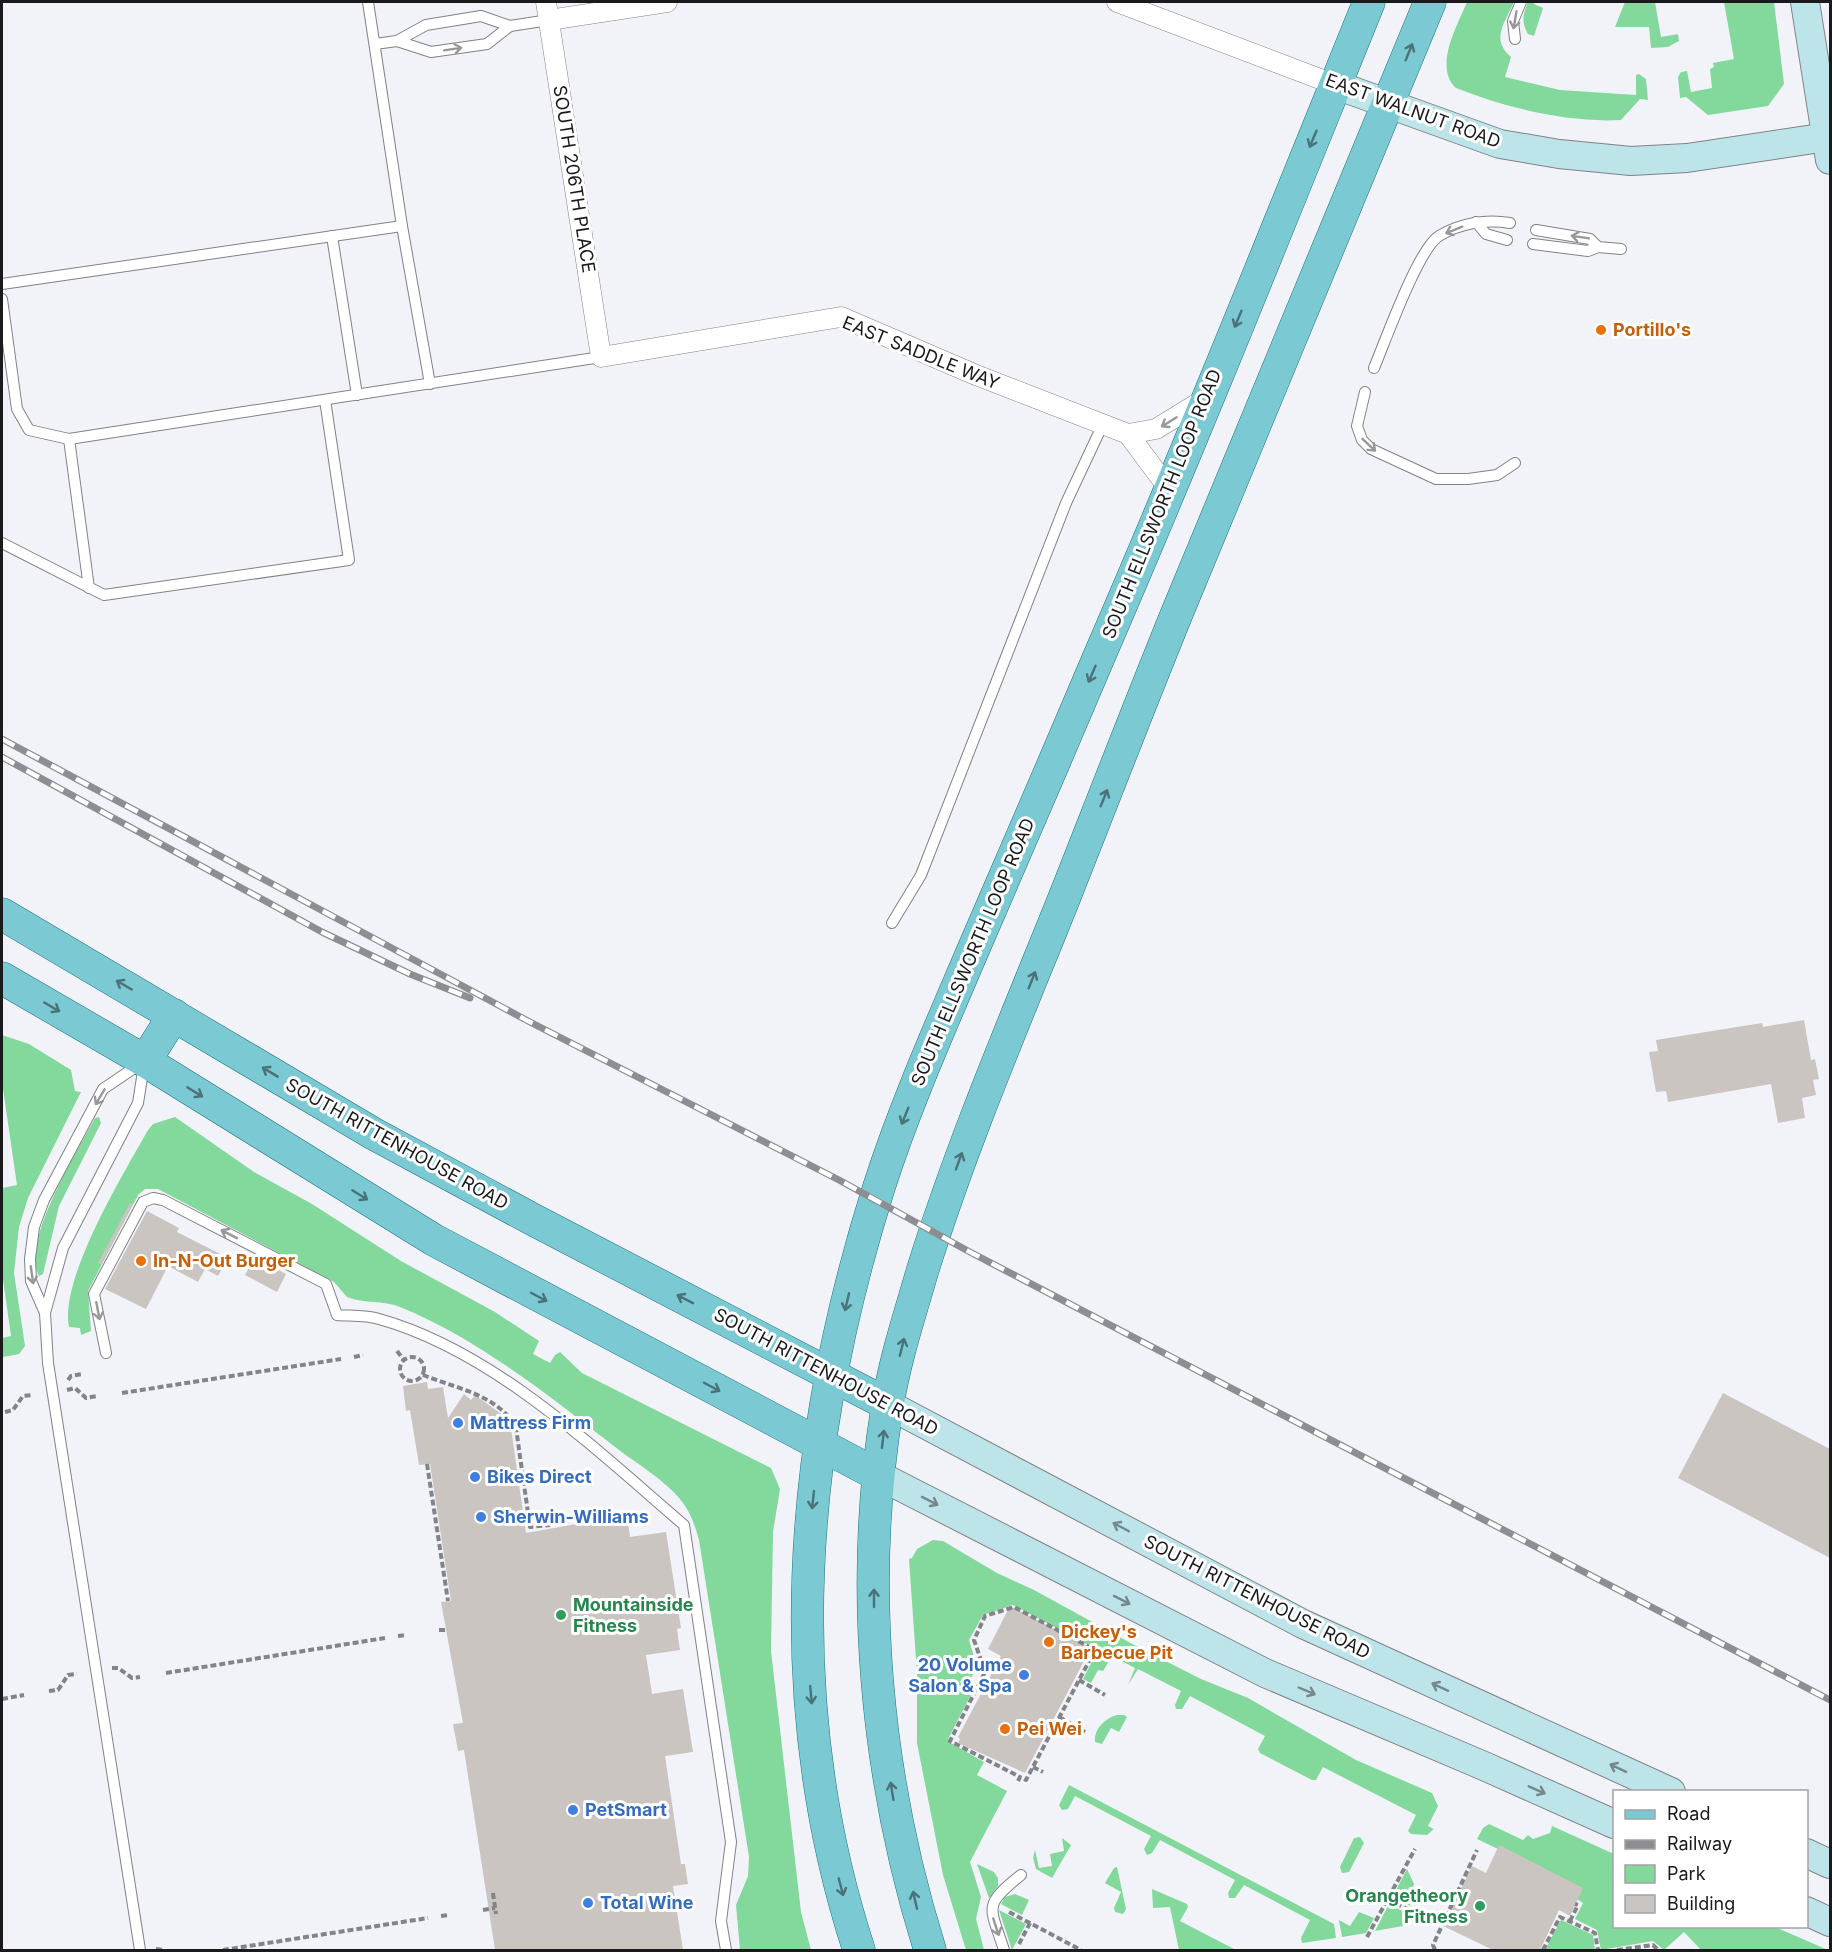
<svg xmlns="http://www.w3.org/2000/svg" width="1832" height="1952" viewBox="0 0 1832 1952" font-family="Inter,sans-serif">
<style>
.green{fill:#83d89c}
.building{fill:#cac5c1}
.lines{fill:none;stroke-linecap:round;stroke-linejoin:round}
.lane-casing{stroke:#818288;stroke-width:12}
.street-casing{stroke:#818288;stroke-width:21}
.secondary-casing{stroke:#818288;stroke-width:30}
.primary-casing{stroke:#1f747f;stroke-width:33}
.path{stroke:#838488;stroke-width:4;stroke-dasharray:6 3;stroke-linecap:butt}
.lane{stroke:#fff;stroke-width:10}
.street{stroke:#fff;stroke-width:20}
.secondary{stroke:#bce4e9;stroke-width:28}
.primary{stroke:#7ac9d3;stroke-width:32}
.rail-casing{stroke:#8d8e92;stroke-width:7}
.rail{stroke:#fff;stroke-width:4.5;stroke-dasharray:14;stroke-linecap:butt}
.oneway{stroke:#989899}
.oneway2{stroke:#4a7278}
.oneway3{stroke:#73898d}
.food-dot{fill:#e8710a;stroke:#fff;stroke-width:2}
.shop-dot{fill:#3f7fe0;stroke:#fff;stroke-width:2}
.leisure-dot{fill:#2e9e5b;stroke:#fff;stroke-width:2}
.labels{text-anchor:middle;stroke-width:6;stroke-linejoin:round;paint-order:stroke}
.street-label{font-size:18px;fill:#1a1a1c;stroke:#fff}
.food-label{font-size:18px;font-weight:bold;fill:#c56008;stroke:#fff;text-anchor:start}
.shop-label{font-size:18px;font-weight:bold;fill:#366cbe;stroke:#fff;text-anchor:start}
.leisure-label{font-size:18px;font-weight:bold;fill:#27864d;stroke:#fff;text-anchor:start}
</style>
<rect width="100%" height="100%" fill="#f2f3f9"/>
<g class="green">
<path d="M1467,2H1514C1505,23 1490,39 1511,57L1505,77L1560,90L1636,95V75L1639,74L1646,79L1648,100L1640,99L1621,120C1567,123 1507,108 1456,88C1433,67 1458,24 1467,2Z"/>
<path d="M1528,2H1534V4L1543,8L1534,36L1528,34C1521,22 1523,14 1528,2Z"/>
<polygon points="1625,2 1655,2 1661,37 1678,34 1679,41 1668,47 1651,48 1649,27 1615,27"/>
<polygon points="1724,2 1774,2 1784,84 1768,106 1708,115 1686,97 1680,98 1678,77 1681,72 1687,71 1691,92 1712,88 1710,69 1714,67 1713,63 1734,59"/>
<polygon points="2,1035 29,1044 71,1070 75,1091 81,1092 28,1198 19,1227 14,1273 25,1346 19,1354 3,1357 2,1338 11,1336 2,1272 2,1188 17,1185 2,1082"/>
<path d="M99,1117L101,1123L59,1206L43,1274L39,1276C20,1243 78,1150 95,1118Z"/>
<path d="M175,1117L254,1172L312,1204L401,1261L495,1312L539,1341L533,1354L550,1363L555,1355L560,1352L582,1373L771,1468L780,1489L773,1532L771,1651L801,1912L811,1950H740L736,1905L748,1876L749,1857L699,1540C695,1525 690,1511 680,1499C664,1480 639,1465 619,1450C553,1399 479,1339 400,1307C383,1300 364,1304 347,1297L334,1282L158,1189H145L138,1195L88,1291L91,1331L81,1335L80,1328L69,1327C59,1279 124,1173 148,1130L153,1124Z"/>
<polygon points="933,1540 943,1541 997,1573 1034,1590 1136,1646 1201,1679 1248,1698 1356,1760 1432,1793 1438,1806 1428,1826 1434,1829 1427,1835 1411,1834 1408,1831 1416,1815 1323,1767 1316,1780 1312,1780 1260,1753 1258,1749 1265,1736 1190,1696 1182,1709 1176,1709 1175,1705 1181,1691 1138,1669 1128,1685 1135,1668 1112,1656 1103,1671 1098,1670 1091,1683 1083,1679 1098,1650 1013,1605 983,1615 969,1640 977,1667 970,1680 974,1689 948,1739 949,1742 984,1762 977,1775 1007,1791 970,1862 981,1897 976,1919 984,1950 966,1950 943,1875 917,1743 917,1674 909,1559 912,1558 917,1549"/>
<path d="M1117,1715H1124L1127,1717L1119,1732L1111,1728L1102,1744L1095,1742C1094,1729 1104,1719 1117,1715Z"/>
<polygon points="1069,1785 1334,1924 1336,1938 1302,1943 1301,1938 1310,1920 1244,1885 1235,1898 1229,1898 1228,1893 1235,1880 1160,1840 1152,1853 1147,1855 1144,1849 1151,1836 1075,1796 1068,1809 1062,1810 1059,1805"/>
<polygon points="1489,1824 1523,1840 1528,1835 1533,1839 1550,1833 1552,1826 1614,1854 1614,1926 1775,1927 1828,1950 1701,1950 1684,1932 1664,1950 1653,1941 1601,1950 1597,1930 1575,1919 1583,1903 1498,1849 1477,1839 1483,1828"/>
<polygon points="1360,1837 1364,1843 1349,1872 1342,1873 1340,1867 1354,1838"/>
<polygon points="1062,1838 1071,1845 1052,1878 1036,1869 1033,1858 1035,1850 1039,1868 1052,1866 1050,1854 1064,1851"/>
<polygon points="977,1864 994,1872 998,1878 998,1886 989,1898"/>
<polygon points="1117,1867 1126,1909 1123,1914 1115,1912 1114,1908 1121,1892 1105,1883 1114,1868"/>
<polygon points="1407,1869 1414,1884 1410,1906 1393,1896"/>
<polygon points="1152,1889 1187,1904 1188,1907 1180,1921 1236,1950 1179,1950 1170,1907 1153,1908"/>
<polygon points="1015,1894 1029,1900 1022,1915 1001,1904 1005,1897"/>
<polygon points="1389,1904 1406,1913 1403,1926 1375,1931"/>
<polygon points="999,1910 1026,1924 1012,1950"/>
<polygon points="1359,1912 1374,1918 1366,1933 1342,1937 1339,1920 1350,1926"/>
<polygon points="1561,1920 1593,1935 1595,1950 1545,1950"/>
</g>
<g class="building">
<polygon points="1804,1020 1811,1060 1815,1059 1819,1079 1813,1080 1816,1095 1802,1098 1805,1118 1778,1123 1771,1084 1668,1102 1666,1091 1656,1092 1649,1052 1658,1051 1656,1040 1762,1023 1763,1027"/>
<polygon points="130,1203 133,1204 101,1265 98,1263"/>
<polygon points="147,1211 179,1228 177,1232 228,1258 218,1276 205,1269 198,1282 168,1266 146,1309 105,1289"/>
<polygon points="254,1258 286,1274 277,1292 245,1275"/>
<polygon points="427,1382 428,1389 443,1387 448,1418 464,1394 471,1400 475,1395 504,1416 501,1421 511,1428 526,1533 627,1515 630,1537 666,1532 681,1628 677,1629 680,1650 646,1655 652,1694 683,1689 693,1752 665,1756 681,1864 685,1864 688,1884 673,1886 683,1950 495,1950 464,1750 458,1751 453,1724 463,1723 441,1602 451,1601 430,1464 419,1465 410,1410 406,1411 403,1386"/>
<polygon points="1723,1393 1830,1449 1830,1558 1678,1478"/>
<polygon points="1010,1606 1091,1648 1025,1773 958,1743 960,1739 958,1737 1001,1656 988,1649"/>
<polygon points="1499,1845 1583,1888 1570,1916 1559,1910 1540,1950 1493,1950 1443,1926 1472,1866 1486,1873"/>
</g>
<g class="lines">
<g class="lane-casing">
<g id="lane">
<polyline points="1515,39 1513,21 1521,2"/>
<polyline points="397,41 431,52 487,44 510,26 549,20"/>
<polyline points="375,44 397,41 426,25 481,16 510,26"/>
<polyline points="1476,222 1486,234 1507,240"/>
<polyline points="402,226 430,384"/>
<polyline points="1536,230 1590,239 1598,247 1621,249"/>
<polyline points="332,236 357,395"/>
<polyline points="1533,244 1588,251 1598,247"/>
<polyline points="2,284 402,226 368,2"/>
<polyline points="2,299 17,409 29,430 69,439 601,357"/>
<path d="M1374,368C1385,342 1418,249 1439,236C1460,223 1486,219 1510,223"/>
<polyline points="1365,392 1357,426 1362,440 1371,449 1436,479 1468,479 1497,475 1515,463"/>
<polyline points="69,439 89,588"/>
<polyline points="2,543 104,595 349,560 325,400"/>
<polyline points="892,923 921,875 1066,503 1103,424"/>
<polyline points="45,1313 63,1248 138,1103 144,1065"/>
<path d="M106,1353L94,1294L143,1202L153,1198L163,1200L326,1284L337,1315C350,1316 366,1315 379,1319C494,1351 595,1449 684,1525L731,1842L721,1921L726,1950"/>
<polyline points="140,1950 48,1363 45,1313 31,1281 30,1259 34,1227 44,1200 103,1089 140,1064"/>
<path d="M1004,1950C990,1906 982,1906 1021,1875"/>
</g>
</g>
<g class="street-casing">
<g id="street">
<polyline points="546,2 601,357 841,317 976,375 1128,434 1156,429 1205,399"/>
<polyline points="1117,2 1336,85"/>
<polyline points="549,20 667,2"/>
<polyline points="1128,434 1169,489"/>
</g>
</g>
<g class="secondary-casing">
<g id="secondary">
<polyline points="1805,2 1830,160"/>
<polyline points="1336,85 1500,144 1559,154 1631,161 1687,158 1827,137"/>
<polyline points="887,1404 1303,1624 1671,1792"/>
<polyline points="878,1475 1265,1673 1484,1766 1614,1824"/>
<polyline points="1806,1853 1830,1864"/>
<polyline points="1806,1911 1830,1922"/>
</g>
</g>
<g class="primary-casing">
<g id="primary">
<polyline points="2,914 374,1134 532,1219 887,1404"/>
<polyline points="2,978 145,1061 434,1240 878,1475"/>
<polyline points="145,1061 174,1015"/>
<path d="M859,1950C777,1699 800,1437 879,1187C904,1109 938,1032 970,957C1014,855 1058,754 1101,652C1194,437 1281,219 1369,2"/>
<path d="M930,1950C876,1778 858,1588 887,1409C894,1362 910,1314 923,1269C962,1144 1014,1023 1063,901C1101,805 1138,709 1177,613C1260,409 1346,206 1430,2"/>
</g>
</g>
<g class="path">
<polyline points="397,1351 404,1360"/>
<circle cx="412" cy="1369" r="12"/>
<polyline points="354,1357 363,1355"/>
<path d="M423,1375C455,1388 499,1395 516,1428L530,1527L550,1525"/>
<polyline points="68,1380 71,1376 82,1374"/>
<polyline points="67,1390 75,1388 86,1398 97,1396"/>
<polyline points="122,1393 341,1359"/>
<polyline points="5,1412 13,1410 23,1396 33,1395"/>
<polyline points="427,1464 448,1601"/>
<polyline points="439,1630 445,1630"/>
<polyline points="398,1636 406,1635"/>
<polyline points="112,1668 118,1668 132,1678 140,1677"/>
<polyline points="166,1673 385,1638"/>
<polyline points="1079,1680 1105,1695"/>
<polyline points="49,1691 58,1690 68,1675 77,1674"/>
<polyline points="2,1699 24,1695"/>
<polyline points="1059,1717 1085,1732"/>
<polyline points="1033,1767 1043,1772"/>
<polyline points="1018,1781 1020,1777 1026,1780 1095,1650 1014,1607 985,1616 974,1640 985,1672 950,1741 1020,1777"/>
<polyline points="493,1893 496,1914"/>
<polyline points="1388,1899 1421,1916"/>
<polyline points="483,1910 495,1908"/>
<polyline points="1009,1912 1081,1950"/>
<polyline points="441,1916 449,1915"/>
<polyline points="1570,1921 1578,1905 1575,1904"/>
<polyline points="1367,1937 1415,1849"/>
<polyline points="1019,1944 1030,1923"/>
<polyline points="156,1949 164,1950"/>
<polyline points="223,1950 428,1918"/>
<polyline points="1435,1950 1433,1945 1477,1850"/>
<polyline points="1543,1950 1560,1917 1595,1933 1598,1950"/>
<polyline points="1617,1950 1653,1945 1658,1950"/>
</g>
<use href="#lane" class="lane"/>
<use href="#street" class="street"/>
<use href="#secondary" class="secondary"/>
<use href="#primary" class="primary"/>
<g class="rail-casing">
<g id="rail">
<polyline points="2,739 528,1021 839,1180 968,1251 1830,1700"/>
<polyline points="2,757 322,932 410,974 470,998"/>
</g>
</g>
<use href="#rail" class="rail"/>
</g>
<defs><path id="oneway-shaft" d="M-6 0H5M1.5-3L5.5 0L1.5 3" fill="none" stroke-width="1.6" stroke-linecap="round" stroke-linejoin="round" transform="scale(1.5)"/></defs>
<g class="oneway">
<use href="#oneway-shaft" transform="translate(1515 20) rotate(100)"/>
<use href="#oneway-shaft" transform="translate(453 49) rotate(-9)"/>
<use href="#oneway-shaft" transform="translate(1454 230) rotate(158)"/>
<use href="#oneway-shaft" transform="translate(1580 237) rotate(-171)"/>
<use href="#oneway-shaft" transform="translate(1169 422) rotate(148)"/>
<use href="#oneway-shaft" transform="translate(1369 445) rotate(43)"/>
<use href="#oneway-shaft" transform="translate(100 1097) rotate(121)"/>
<use href="#oneway-shaft" transform="translate(229 1234) rotate(-153)"/>
<use href="#oneway-shaft" transform="translate(32 1275) rotate(82)"/>
<use href="#oneway-shaft" transform="translate(98 1311) rotate(79)"/>
<use href="#oneway-shaft" transform="translate(996 1927) rotate(72)"/>
</g>
<g class="oneway2">
<use href="#oneway-shaft" transform="translate(1409 52) rotate(-68)"/>
<use href="#oneway-shaft" transform="translate(1313 139) rotate(113)"/>
<use href="#oneway-shaft" transform="translate(1238 319) rotate(113)"/>
<use href="#oneway-shaft" transform="translate(1092 674) rotate(113)"/>
<use href="#oneway-shaft" transform="translate(1104 798) rotate(-68)"/>
<use href="#oneway-shaft" transform="translate(1032 980) rotate(-68)"/>
<use href="#oneway-shaft" transform="translate(124 985) rotate(-150)"/>
<use href="#oneway-shaft" transform="translate(52 1007) rotate(30)"/>
<use href="#oneway-shaft" transform="translate(270 1072) rotate(-149)"/>
<use href="#oneway-shaft" transform="translate(195 1092) rotate(32)"/>
<use href="#oneway-shaft" transform="translate(905 1116) rotate(112)"/>
<use href="#oneway-shaft" transform="translate(959 1161) rotate(-70)"/>
<use href="#oneway-shaft" transform="translate(360 1195) rotate(32)"/>
<use href="#oneway-shaft" transform="translate(539 1297) rotate(28)"/>
<use href="#oneway-shaft" transform="translate(685 1299) rotate(-153)"/>
<use href="#oneway-shaft" transform="translate(847 1302) rotate(103)"/>
<use href="#oneway-shaft" transform="translate(902 1347) rotate(-76)"/>
<use href="#oneway-shaft" transform="translate(712 1387) rotate(28)"/>
<use href="#oneway-shaft" transform="translate(883 1439) rotate(-83)"/>
<use href="#oneway-shaft" transform="translate(813 1500) rotate(96)"/>
<use href="#oneway-shaft" transform="translate(874 1598) rotate(-90)"/>
<use href="#oneway-shaft" transform="translate(811 1695) rotate(85)"/>
<use href="#oneway-shaft" transform="translate(892 1791) rotate(-99)"/>
<use href="#oneway-shaft" transform="translate(841 1887) rotate(75)"/>
<use href="#oneway-shaft" transform="translate(915 1900) rotate(-103)"/>
</g>
<g class="oneway3">
<use href="#oneway-shaft" transform="translate(930 1501) rotate(27)"/>
<use href="#oneway-shaft" transform="translate(1121 1527) rotate(-152)"/>
<use href="#oneway-shaft" transform="translate(1122 1600) rotate(27)"/>
<use href="#oneway-shaft" transform="translate(1440 1687) rotate(-155)"/>
<use href="#oneway-shaft" transform="translate(1307 1691) rotate(23)"/>
<use href="#oneway-shaft" transform="translate(1618 1768) rotate(-155)"/>
<use href="#oneway-shaft" transform="translate(1537 1790) rotate(24)"/>
</g>
<g class="food-dot">
<circle cx="1601" cy="330" r="6"/>
<circle cx="141" cy="1261" r="6"/>
<circle cx="1049" cy="1642" r="6"/>
<circle cx="1005" cy="1729" r="6"/>
</g>
<g class="shop-dot">
<circle cx="458" cy="1423" r="6"/>
<circle cx="475" cy="1477" r="6"/>
<circle cx="481" cy="1517" r="6"/>
<circle cx="1024" cy="1675" r="6"/>
<circle cx="573" cy="1810" r="6"/>
<circle cx="588" cy="1903" r="6"/>
</g>
<g class="leisure-dot">
<circle cx="561" cy="1615" r="6"/>
<circle cx="1480" cy="1906" r="6"/>
</g>
<g class="labels">
<g class="street-label">
<text transform="translate(1413 111) rotate(20)" y="6">EAST WALNUT ROAD</text>
<text transform="translate(574 179) rotate(81)" y="6">SOUTH 206TH PLACE</text>
<text transform="translate(921 353) rotate(22)" y="6">EAST SADDLE WAY</text>
<text transform="translate(1162 504) rotate(-68)" y="6">SOUTH ELLSWORTH LOOP ROAD</text>
<text transform="translate(973 952) rotate(-67)" y="6">SOUTH ELLSWORTH LOOP ROAD</text>
<text transform="translate(397 1144) rotate(29)" y="6">SOUTH RITTENHOUSE ROAD</text>
<text transform="translate(826 1372) rotate(28)" y="6">SOUTH RITTENHOUSE ROAD</text>
<text transform="translate(1257 1597) rotate(27)" y="6">SOUTH RITTENHOUSE ROAD</text>
</g>
<g class="food-label">
<text x="1613" y="336">Portillo's</text>
<text x="153" y="1267">In-N-Out Burger</text>
<text x="1061" y="1638">Dickey's<tspan x="1061" dy="21">Barbecue Pit</tspan></text>
<text x="1017" y="1735">Pei Wei</text>
</g>
<g class="shop-label">
<text x="470" y="1429">Mattress Firm</text>
<text x="487" y="1483">Bikes Direct</text>
<text x="493" y="1523">Sherwin-Williams</text>
<text x="1012" y="1671" text-anchor="end">20 Volume<tspan x="1012" dy="21">Salon &amp; Spa</tspan></text>
<text x="585" y="1816">PetSmart</text>
<text x="600" y="1909">Total Wine</text>
</g>
<g class="leisure-label">
<text x="573" y="1611">Mountainside<tspan x="573" dy="21">Fitness</tspan></text>
<text x="1468" y="1902" text-anchor="end">Orangetheory<tspan x="1468" dy="21">Fitness</tspan></text>
</g>
</g>
<rect width="1832" height="1952" fill="none" stroke="#1a1a1c" stroke-width="6"/>
<rect x="1613" y="1790" width="195" height="138" fill="#ffffff" stroke="#a3a3a4" stroke-width="1.5"/>
<rect x="1625" y="1810" width="30" height="9" fill="#7ac9d3" stroke="#a3a3a4" stroke-width="1.5"/>
<text x="1667" y="1820" font-size="18" fill="#1a1a1c">Road</text>
<rect x="1625" y="1840" width="30" height="9" fill="#8d8e92" stroke="#a3a3a4" stroke-width="1.5"/>
<text x="1667" y="1850" font-size="18" fill="#1a1a1c">Railway</text>
<rect x="1625" y="1865" width="30" height="18" fill="#83d89c" stroke="#a3a3a4" stroke-width="1.5"/>
<text x="1667" y="1880" font-size="18" fill="#1a1a1c">Park</text>
<rect x="1625" y="1895" width="30" height="18" fill="#cac5c1" stroke="#a3a3a4" stroke-width="1.5"/>
<text x="1667" y="1910" font-size="18" fill="#1a1a1c">Building</text>
</svg>
